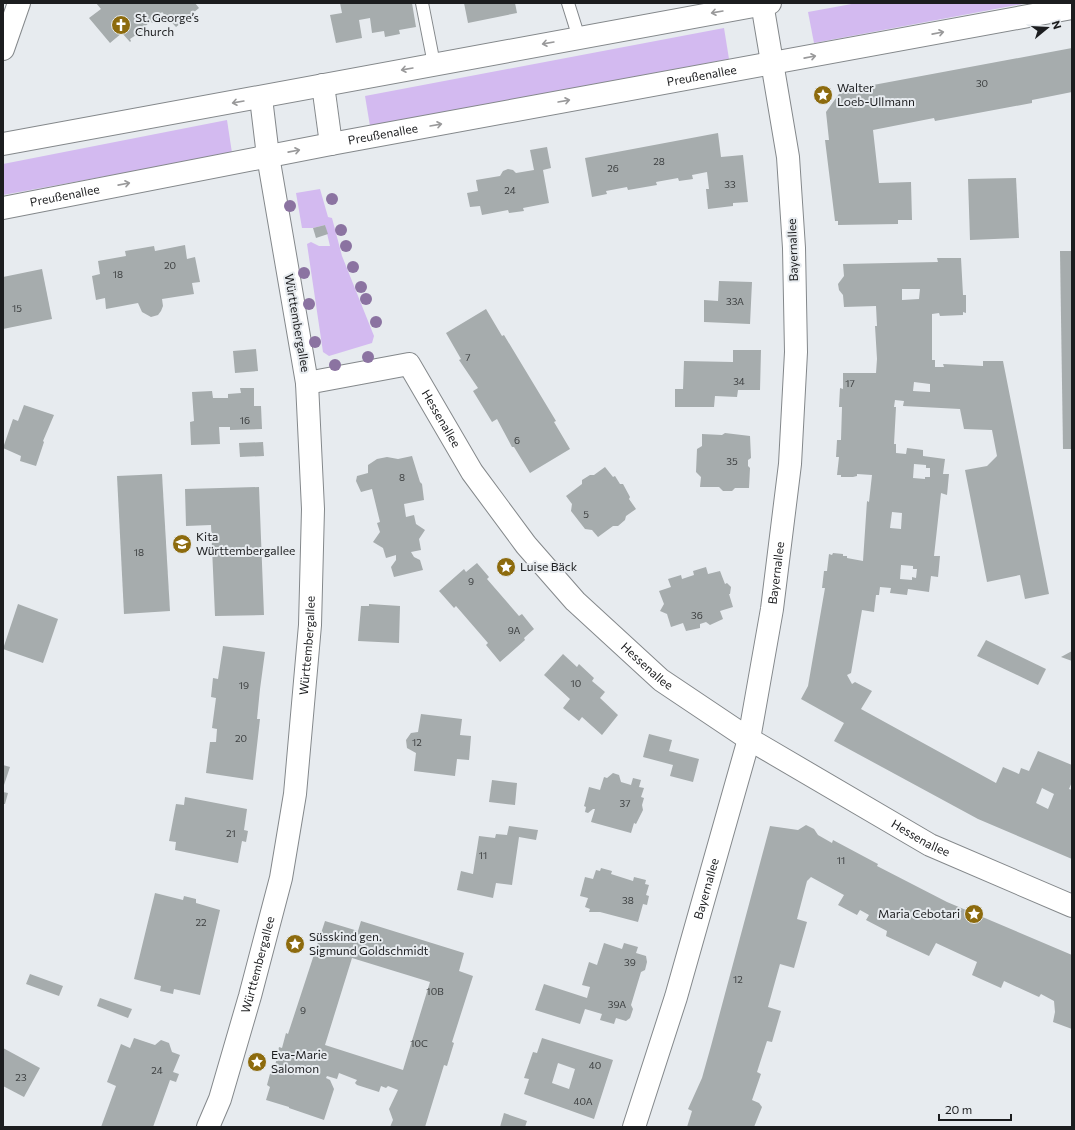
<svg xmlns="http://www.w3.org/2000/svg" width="1075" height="1130" viewBox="0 0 1075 1130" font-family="Commissioner,sans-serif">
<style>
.green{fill:#d3baf0}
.building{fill:#a6acad;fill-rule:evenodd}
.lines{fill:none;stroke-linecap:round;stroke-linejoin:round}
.service-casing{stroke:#84888b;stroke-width:14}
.minor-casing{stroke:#84888b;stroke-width:24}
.tertiary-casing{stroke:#84888b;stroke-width:24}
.service{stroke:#fff;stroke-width:12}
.minor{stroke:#fff;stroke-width:22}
.tertiary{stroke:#fff;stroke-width:22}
.tree{fill:#8b73a1}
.oneway{stroke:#99999a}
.labels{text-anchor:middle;stroke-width:4;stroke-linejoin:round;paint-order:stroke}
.number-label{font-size:10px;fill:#3e4142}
.poi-label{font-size:12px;fill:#1c1d1f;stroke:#e7ebef;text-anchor:start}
.street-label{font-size:12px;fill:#1c1d1f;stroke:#e7ebef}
</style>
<rect width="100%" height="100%" fill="#e7ebef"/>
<g class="green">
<polygon points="857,3 1028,3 814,43 808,12"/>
<polygon points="724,28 729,59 370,126 365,96"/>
<polygon points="227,120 232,153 3,195 3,164"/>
<polygon points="320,189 328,217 332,218 342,256 374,336 372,343 329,356 323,352 307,244 311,242 319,246 330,246 325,225 313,228 302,228 296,193"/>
</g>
<g class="building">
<polygon points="96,3 195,3 199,8 176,27 162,12 152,23 151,21 141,30 142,31 130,39 131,41 130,42 122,33 110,43 89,18 101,9"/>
<polygon points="340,3 412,3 416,27 399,30 400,34 385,37 384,31 372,33 370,18 359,20 362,38 336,43 330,15 342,13"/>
<polygon points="464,3 515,3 517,13 468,23"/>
<polygon points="1072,48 1072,92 1032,100 1032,103 935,121 934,118 873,130 879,183 911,182 912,220 898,220 898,224 838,225 838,221 835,221 825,140 829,140 826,112 841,91"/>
<polygon points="718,133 721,157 743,155 748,202 733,203 733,206 708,209 706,189 709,189 707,172 692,175 693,179 679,181 678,178 656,182 657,185 628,190 627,187 606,191 607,194 592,197 585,158"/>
<polygon points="547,147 551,168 543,170 549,203 523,208 524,211 509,213 508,210 482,215 480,206 470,207 467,193 478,191 476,180 500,176 503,171 508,169 513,170 516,173 534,170 530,150"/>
<polygon points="1016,178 1019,238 970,240 968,179"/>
<polygon points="325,225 328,234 316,238 313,228"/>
<polygon points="185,245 187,259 195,257 200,282 192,283 194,294 162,299 163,306 161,311 158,315 151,317 142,312 138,303 106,309 105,298 96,300 92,276 100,274 98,261 126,256 125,251 154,246 155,251"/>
<polygon points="1060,251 1072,251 1072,449 1063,449"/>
<path d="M937,258H961L963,295H966V313L963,312V315L940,316L939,313L932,314V360H935V367H944L943,364L983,366V361H1003L1049,594L1025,599L1020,575L987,582L965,470L987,466L997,456L992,430L964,429L960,409L903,406L904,401L895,400L894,407H896L894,444H896V453L906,454L907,448L923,450V456L945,459L943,474H949L947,495L941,493L934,556H940L938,577L931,576L929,592L908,589L907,595L890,593L891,588L880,587L879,595H876L874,612L862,610L851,673L847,675L852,684L855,682L872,691L861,709L996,783L1003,767L1019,774L1021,768L1029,771L1038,751L1072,765V782L1069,789L1072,790V859L978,819L834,741L844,723L801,699L808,686L825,588H822L824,571H827L829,554L832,555L833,553L843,554V556H847V558L863,561L867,501L869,502L872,475L857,474V476L853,477H841V475H837L839,457H836L837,440H841L842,407H839L840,388L843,389V373H876L877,359L875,326H877L876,306L844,307L843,295L839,290L838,284L844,276L843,264L938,262ZM902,289H920L919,299L902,300ZM914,382L930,384V392L913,391ZM914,464L926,465V468H930V477H925V479L913,478ZM892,512L902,513L901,529L890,528ZM901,565L913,566V569H917L916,578L912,577V580L900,579ZM1042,788L1054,794L1048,809L1036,803Z"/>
<polygon points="42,269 52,319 3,329 3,277"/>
<polygon points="719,281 752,282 750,324 704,322 704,300 718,301"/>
<polygon points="486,309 502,336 504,335 556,421 554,422 570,449 530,473 514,447 512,447 497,419 492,422 473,391 478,388 459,360 461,359 446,333"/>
<polygon points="256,349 258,371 235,373 233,351"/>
<polygon points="733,350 761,350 760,390 738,390 737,397 715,396 714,407 675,407 675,389 683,389 684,361 733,362"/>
<polygon points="240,388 254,388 254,406 261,406 262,429 230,430 230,427 219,427 220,444 191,445 190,422 194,421 192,392 212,391 213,398 228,398 228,394 241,393"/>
<polygon points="24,405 54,415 43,441 44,442 36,466 20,461 21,456 3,448 13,419 18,421"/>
<polygon points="725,433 750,436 751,458 748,460 748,466 750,468 749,488 735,488 732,491 723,491 719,487 700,487 701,477 696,472 697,449 702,446 702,434 722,435"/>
<polygon points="263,442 264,456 240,457 239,443"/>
<polygon points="412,456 420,482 422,484 424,500 404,504 406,517 414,515 416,524 425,530 419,539 421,550 411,552 414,557 420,560 423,570 394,577 391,567 396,560 396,555 386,558 383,548 373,542 380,532 377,523 380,522 372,489 361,492 356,481 357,476 368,473 368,465 377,459 387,457 398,459"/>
<polygon points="605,467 613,477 615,476 620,484 623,484 630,497 629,499 636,509 626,516 625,520 618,526 613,526 598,537 592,530 585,529 571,511 572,504 566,496 582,484 582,480 590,475 594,475"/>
<polygon points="162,474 170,611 124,614 117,476"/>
<polygon points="259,487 264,615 215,616 211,525 186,526 185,489"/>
<polygon points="477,563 489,577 487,579 519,616 522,614 534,629 524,638 525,640 500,662 486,645 488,643 456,606 454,608 439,591 464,569 466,572"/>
<polygon points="706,567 708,574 720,571 725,584 727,583 731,587 730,594 729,594 733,607 720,611 723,619 710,625 706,622 700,624 700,628 686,631 683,623 671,627 667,614 660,611 664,604 659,591 671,587 668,579 681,575 682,579 694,575 693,571"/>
<polygon points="18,604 58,619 43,663 3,649"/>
<polygon points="369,604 400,606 399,643 358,641 361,606 369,606"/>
<polygon points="986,640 1046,669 1038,685 977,656"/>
<polygon points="223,646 265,652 260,689 257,719 260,719 253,780 206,773 210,742 216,742 217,729 212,728 216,698 211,697 213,678 218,679"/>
<polygon points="1072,651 1072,661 1061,657"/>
<polygon points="563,654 577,667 579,664 594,678 592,681 605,692 600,698 618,715 602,735 582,717 579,721 563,708 570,699 544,675"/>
<polygon points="421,714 462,719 460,735 471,736 469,760 457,759 455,776 414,771 416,753 407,748 406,740 411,733 418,732"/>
<polygon points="649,734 672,740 669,751 699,759 693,782 670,776 673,765 643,757"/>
<polygon points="3,765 10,767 3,788"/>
<polygon points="613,773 619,775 621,782 631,785 633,778 641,780 639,787 644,788 641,797 644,798 642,805 643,810 636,824 634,823 631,833 591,822 595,809 593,809 588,813 585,812 586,807 584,806 589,787 600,790 604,777 607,778"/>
<polygon points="492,780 517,783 515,805 489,802"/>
<polygon points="3,792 8,793 5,804 3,804"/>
<polygon points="185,797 247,809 244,830 248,831 246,842 242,841 238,863 175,850 176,842 169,841 176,804 184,805"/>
<polygon points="806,825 814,829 818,835 832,843 833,840 878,864 877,866 947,902 1072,955 1072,1029 1053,1022 1055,1012 1054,1001 1041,994 1039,997 1004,981 1001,988 972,975 977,962 936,943 929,956 886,936 887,931 866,920 869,915 860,910 857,915 838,905 844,895 811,877 807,881 797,919 807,922 794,968 780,964 768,1007 781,1011 772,1042 767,1041 757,1072 761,1074 752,1100 759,1103 762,1107 754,1127 687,1127 692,1111 688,1109 702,1078 711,1046 770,826 798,830"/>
<polygon points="509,826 538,830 536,840 519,837 512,885 496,883 493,898 457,890 461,871 473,874 479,836 495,838 496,834 507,835"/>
<polygon points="601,868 612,871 611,874 633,881 634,877 646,880 645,884 649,885 646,895 649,896 647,905 643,904 638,922 600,912 589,912 590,909 585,907 588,898 580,896 585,877 593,879 596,870 600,871"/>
<polygon points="155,893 183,900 184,896 196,899 196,903 220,910 200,995 174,989 173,994 160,991 161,986 134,979"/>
<path d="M325,921L358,931L361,921L464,953L459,971L473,976L452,1042L454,1043L447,1066L444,1065L425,1127H390L393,1120L389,1109L398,1090L388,1086L386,1088L381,1086L379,1092L357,1085L355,1083L357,1080L339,1073L337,1079L327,1076L326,1078L330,1080L334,1089L324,1120L289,1108V1107L266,1100L270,1087L267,1085L271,1070L274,1071L279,1047L282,1048L286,1033L288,1034ZM352,958L430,982L403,1070L325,1045Z"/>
<polygon points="604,943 622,949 624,943 638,947 636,953 646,956 647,962 645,970 641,972 631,1005 633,1009 630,1018 626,1021 616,1018 614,1024 600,1020 602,1014 585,1009 580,1024 535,1010 544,984 587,998 590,987 582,985 589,962 597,965"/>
<polygon points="30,974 63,986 59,996 26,984"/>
<polygon points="100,998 132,1009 128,1018 97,1006"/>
<polygon points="134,1038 155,1045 161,1040 169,1043 172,1052 180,1055 173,1072 179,1074 176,1082 170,1080 153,1127 101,1127 116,1086 107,1082 121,1044 130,1048"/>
<path d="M542,1038L613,1060L594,1119L524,1094L529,1079L524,1078L533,1052L537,1053ZM558,1063L575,1069L569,1089L552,1083Z"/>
<polygon points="3,1048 40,1068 24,1097 3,1086"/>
<polygon points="504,1113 527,1121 525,1127 500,1127"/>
</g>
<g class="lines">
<g class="service-casing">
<g id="service">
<polyline points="422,3 434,64"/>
<polyline points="568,3 579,38"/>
</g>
</g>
<g class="minor-casing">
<g id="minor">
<polyline points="3,49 19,3"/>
<polyline points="323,85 331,144"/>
<path id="s1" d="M307,383L409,364L472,472L526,545L575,601L661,680L749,739L930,845L1072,906"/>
<path id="s2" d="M208,1127L220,1099L250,996L281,878L295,794L310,625L313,509L307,383L268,156L261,98"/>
<path id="s3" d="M634,1127L676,997L749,739L772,609L790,464L796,352L794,248L788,157L762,3"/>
</g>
</g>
<g class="tertiary-casing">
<g id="tertiary">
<polyline points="3,144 770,3"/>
<path id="s4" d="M3,208L331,144L1072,8"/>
</g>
</g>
<use href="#service" class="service"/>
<use href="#minor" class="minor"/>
<use href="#tertiary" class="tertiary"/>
</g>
<g class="tree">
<circle cx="332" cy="199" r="6"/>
<circle cx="290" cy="206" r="6"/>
<circle cx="341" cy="230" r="6"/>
<circle cx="346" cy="246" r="6"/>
<circle cx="353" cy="267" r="6"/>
<circle cx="304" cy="273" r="6"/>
<circle cx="361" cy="287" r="6"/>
<circle cx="366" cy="299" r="6"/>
<circle cx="309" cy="304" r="6"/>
<circle cx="376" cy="322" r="6"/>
<circle cx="315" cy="342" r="6"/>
<circle cx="368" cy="357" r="6"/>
<circle cx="335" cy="365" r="6"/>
</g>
<defs><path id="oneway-shaft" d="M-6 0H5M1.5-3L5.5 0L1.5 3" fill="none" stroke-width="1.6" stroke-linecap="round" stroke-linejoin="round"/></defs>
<g class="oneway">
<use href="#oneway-shaft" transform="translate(717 12) rotate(170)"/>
<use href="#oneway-shaft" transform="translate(938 33) rotate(-11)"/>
<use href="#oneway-shaft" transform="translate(548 43) rotate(170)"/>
<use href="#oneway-shaft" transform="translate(810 57) rotate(-11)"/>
<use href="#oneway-shaft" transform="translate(407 69) rotate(170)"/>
<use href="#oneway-shaft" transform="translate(564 101) rotate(-10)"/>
<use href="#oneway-shaft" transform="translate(238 102) rotate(170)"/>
<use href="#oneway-shaft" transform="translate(436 125) rotate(-10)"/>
<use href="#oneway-shaft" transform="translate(294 151) rotate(-11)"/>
<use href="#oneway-shaft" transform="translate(124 184) rotate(-11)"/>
</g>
<defs>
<g id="church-disc" transform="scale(1)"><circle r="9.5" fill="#8d6b0e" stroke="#e7ebef"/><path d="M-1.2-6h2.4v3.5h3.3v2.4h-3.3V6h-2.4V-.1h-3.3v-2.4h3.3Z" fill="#fff"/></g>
<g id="sight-disc" transform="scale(1)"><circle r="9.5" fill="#8d6b0e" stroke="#e7ebef"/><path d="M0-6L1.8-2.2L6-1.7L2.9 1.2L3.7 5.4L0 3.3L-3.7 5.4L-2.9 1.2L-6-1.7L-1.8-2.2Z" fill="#fff"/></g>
<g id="school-disc" transform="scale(1)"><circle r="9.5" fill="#8d6b0e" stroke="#e7ebef"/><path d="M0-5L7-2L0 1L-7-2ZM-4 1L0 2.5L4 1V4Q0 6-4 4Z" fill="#fff"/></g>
</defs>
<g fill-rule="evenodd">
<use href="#church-disc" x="121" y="25"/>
<use href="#sight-disc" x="823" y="95"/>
<use href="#school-disc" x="182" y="544"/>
<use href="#sight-disc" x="506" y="567"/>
<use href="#sight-disc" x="974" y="914"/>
<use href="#sight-disc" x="295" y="944"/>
<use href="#sight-disc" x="257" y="1062"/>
</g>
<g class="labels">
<g class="number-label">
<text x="982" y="87">30</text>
<text x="659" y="165">28</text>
<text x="613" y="172">26</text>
<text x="730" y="188">33</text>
<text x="510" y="194">24</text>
<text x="170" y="269">20</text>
<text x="118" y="278">18</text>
<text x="735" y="305">33A</text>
<text x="17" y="312">15</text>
<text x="468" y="361">7</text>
<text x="739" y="385">34</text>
<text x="850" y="387">17</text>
<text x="245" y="424">16</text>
<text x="517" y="444">6</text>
<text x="732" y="465">35</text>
<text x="402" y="481">8</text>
<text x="586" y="518">5</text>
<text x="139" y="556">18</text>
<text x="471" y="585">9</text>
<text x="697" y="619">36</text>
<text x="514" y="634">9A</text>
<text x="576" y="687">10</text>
<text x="244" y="689">19</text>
<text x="241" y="742">20</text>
<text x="417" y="746">12</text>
<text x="625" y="807">37</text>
<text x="231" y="837">21</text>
<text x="483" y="859">11</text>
<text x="841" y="864">11</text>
<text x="628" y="904">38</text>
<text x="201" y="926">22</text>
<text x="630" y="966">39</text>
<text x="738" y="983">12</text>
<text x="435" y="995">10B</text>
<text x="617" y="1008">39A</text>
<text x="303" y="1014">9</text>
<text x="419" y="1047">10C</text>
<text x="595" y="1069">40</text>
<text x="157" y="1074">24</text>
<text x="21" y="1081">23</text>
<text x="583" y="1105">40A</text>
</g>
<g class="poi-label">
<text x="135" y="22">St. George’s<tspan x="135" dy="14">Church</tspan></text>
<text x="837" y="92">Walter<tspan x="837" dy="14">Loeb-Ullmann</tspan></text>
<text x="196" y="541">Kita<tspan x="196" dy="14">Württembergallee</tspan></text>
<text x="520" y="571">Luise Bäck</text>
<text x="960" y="918" text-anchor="end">Maria Cebotari</text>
<text x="309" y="941">Süsskind gen.<tspan x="309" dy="14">Sigmund Goldschmidt</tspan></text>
<text x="271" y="1059">Eva-Marie<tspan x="271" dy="14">Salomon</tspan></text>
</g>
<g class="street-label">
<text dy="4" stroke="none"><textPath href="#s4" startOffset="711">Preußenallee</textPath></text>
<text dy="4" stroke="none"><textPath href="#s4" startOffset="387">Preußenallee</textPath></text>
<text dy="4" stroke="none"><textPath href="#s4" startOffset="63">Preußenallee</textPath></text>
<text transform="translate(793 250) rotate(-92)" y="4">Bayernallee</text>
<text transform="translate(297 323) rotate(80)" y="4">Württembergallee</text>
<text dy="4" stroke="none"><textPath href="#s1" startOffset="167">Hessenallee</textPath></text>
<text dy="4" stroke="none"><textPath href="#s3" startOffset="573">Bayernallee</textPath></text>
<text dy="4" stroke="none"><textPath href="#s2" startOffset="494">Württembergallee</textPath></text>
<text dy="4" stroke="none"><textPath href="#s1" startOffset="491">Hessenallee</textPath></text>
<text dy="4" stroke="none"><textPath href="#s1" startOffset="815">Hessenallee</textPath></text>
<text dy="4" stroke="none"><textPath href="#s3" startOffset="249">Bayernallee</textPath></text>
<text dy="4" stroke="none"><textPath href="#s2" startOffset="170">Württembergallee</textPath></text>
</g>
</g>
<rect width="1075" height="1130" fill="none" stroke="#1c1d1f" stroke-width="8"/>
<g transform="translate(1047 28) rotate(72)" stroke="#e7ebef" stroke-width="3" paint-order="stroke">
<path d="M0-3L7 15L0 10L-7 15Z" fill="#1c1d1f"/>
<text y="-6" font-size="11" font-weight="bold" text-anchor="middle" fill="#1c1d1f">N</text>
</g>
<path d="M939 1114v6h72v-6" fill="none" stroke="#1c1d1f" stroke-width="2"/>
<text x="945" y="1114" font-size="12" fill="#1c1d1f" stroke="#e7ebef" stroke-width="3" paint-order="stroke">20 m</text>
</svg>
